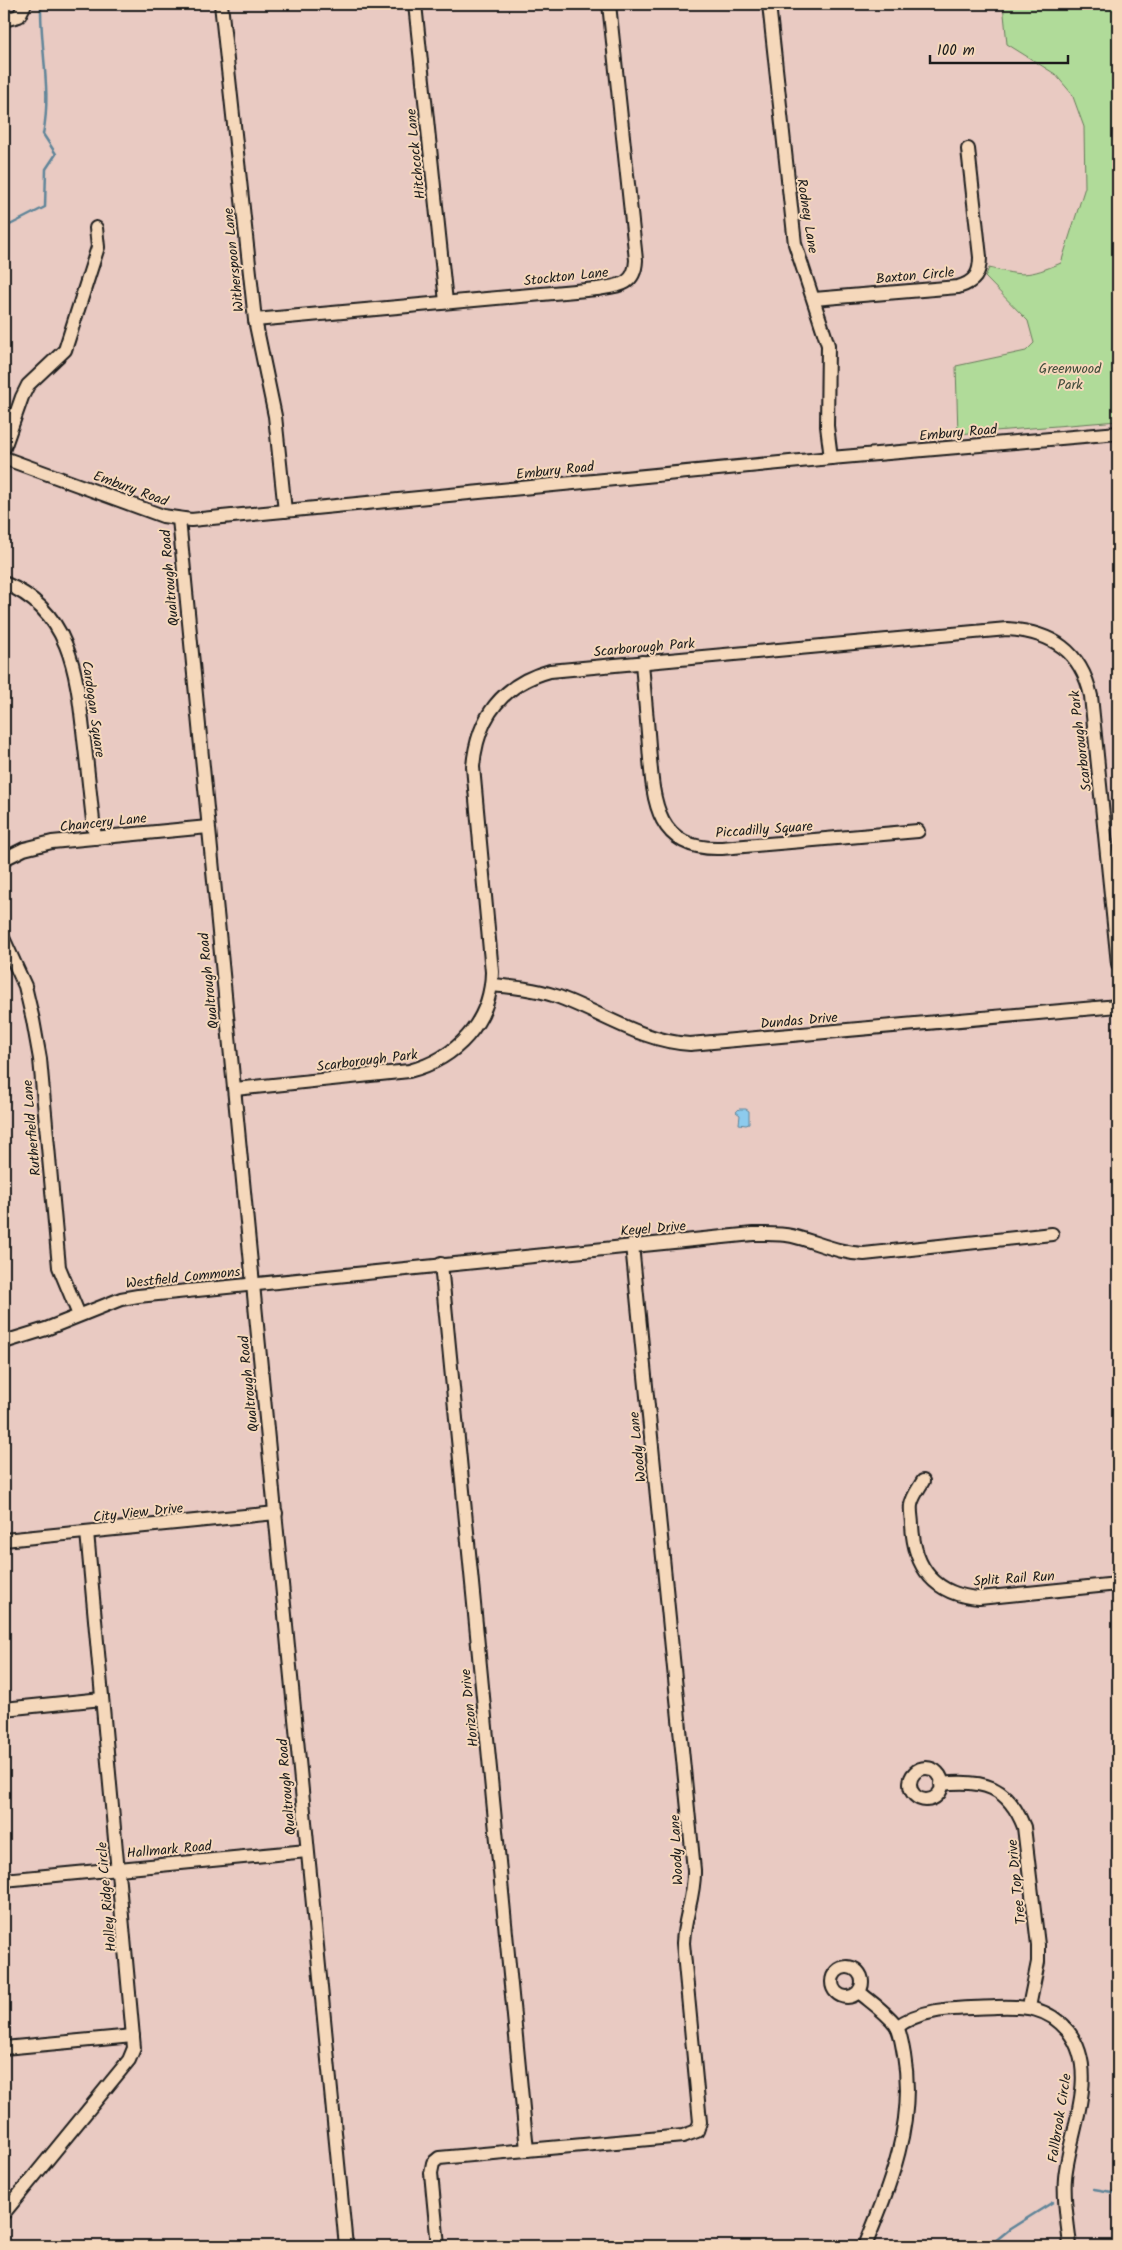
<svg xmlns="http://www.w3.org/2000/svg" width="1122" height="2250" viewBox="0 0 1122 2250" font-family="Kalam,sans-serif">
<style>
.green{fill:#b0db99;stroke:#667c5a}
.water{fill:#8dcbed;stroke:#608599}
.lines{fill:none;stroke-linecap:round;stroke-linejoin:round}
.stream{stroke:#608599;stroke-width:2.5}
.minor-casing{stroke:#1c1c1c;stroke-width:16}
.minor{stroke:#f5d8bb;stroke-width:12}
.labels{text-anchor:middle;stroke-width:4;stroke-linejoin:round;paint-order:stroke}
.street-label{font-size:14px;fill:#1c1c1c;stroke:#f5d8bb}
.park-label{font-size:14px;fill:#414c3b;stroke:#f5d8bb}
</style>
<rect width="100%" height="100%" fill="#e9cac2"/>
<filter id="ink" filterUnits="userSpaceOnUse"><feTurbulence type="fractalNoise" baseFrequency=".02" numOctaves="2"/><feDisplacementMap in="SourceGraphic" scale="10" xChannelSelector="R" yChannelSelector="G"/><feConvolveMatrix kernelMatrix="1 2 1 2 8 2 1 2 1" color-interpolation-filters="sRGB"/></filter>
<g filter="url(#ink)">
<path class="green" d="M1003,4H1118V421L958,434L956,366L1026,351L1034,343L1028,321L985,277L989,268C1024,276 1027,277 1061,263L1085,187L1084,127L1072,94L1055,74L1007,44Z"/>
<polygon class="water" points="739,1109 746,1109 749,1111 749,1124 746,1125 739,1124 740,1115 736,1112"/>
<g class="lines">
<g class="stream">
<path d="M4,228L45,207L46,169L56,154L43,134C52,92 40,47 41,4"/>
<polyline points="1094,2189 1118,2193"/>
<polyline points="989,2246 1010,2229 1053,2202"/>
</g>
<g class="minor-casing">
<g id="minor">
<polyline points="221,4 255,320 275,416 285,511"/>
<polyline points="415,4 446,302"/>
<polyline points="769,4 795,244 828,345 827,426 831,458"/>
<polyline points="4,20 19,16 25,4"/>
<path d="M814,299L958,287C975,282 980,274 980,257L968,149"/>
<path d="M255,320L597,289C618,286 635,286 636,260L609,4"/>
<polyline points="4,448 22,397 28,385 65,350 98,247 96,228"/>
<polyline points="4,458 163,516 191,520 831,458 1118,433"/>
<polyline points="179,519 346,2246"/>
<path d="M4,583C72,611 77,676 84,739C88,772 91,805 95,838"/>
<path d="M642,662C644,690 647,718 649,746C653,798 654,851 722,848L918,831"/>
<polyline points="4,859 24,849 52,842 208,827"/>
<polyline points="4,940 25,986 33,1020 40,1059 59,1267 79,1315"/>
<path d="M492,985C514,987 535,989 556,996C603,1013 640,1041 690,1044L1118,1006"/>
<path d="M235,1089L409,1071C456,1059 491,1022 492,972L473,767C477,718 502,684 550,671L1007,629C1052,632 1081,651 1091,696L1118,964"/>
<polyline points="441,1264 527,2150"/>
<path d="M4,1342L46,1329L121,1299L138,1296L753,1234C766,1234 779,1233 792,1236C817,1242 837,1253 864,1254L1052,1234"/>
<path d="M923,1481C919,1488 912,1497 911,1505C910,1511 912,1519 912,1525C914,1568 935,1595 979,1598L1118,1584"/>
<polyline points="4,1540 276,1513"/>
<polyline points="4,1709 102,1699"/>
<circle cx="926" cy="1784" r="16"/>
<path d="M941,1784C983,1779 1008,1786 1024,1827L1038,1945V1962L1029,2007"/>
<polyline points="4,1880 307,1851"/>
<circle cx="847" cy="1982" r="15"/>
<path d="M859,1992C871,2002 886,2012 896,2025C901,2033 902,2045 904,2055C916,2122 890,2185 865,2246"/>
<path d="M897,2027C923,2006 964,2009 996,2007C1025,2006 1048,2007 1068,2031C1101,2073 1069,2131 1065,2178C1063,2200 1068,2224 1070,2246"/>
<polyline points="4,2048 133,2036"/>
<polyline points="4,2213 129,2060 134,2048 87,1532"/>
<path d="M438,2246L431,2173L433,2163L439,2158L683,2136L697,2131L700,2122L683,1943C684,1918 695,1895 694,1870L632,1245"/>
</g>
</g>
<use href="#minor" class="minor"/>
</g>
</g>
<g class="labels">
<g class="street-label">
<text transform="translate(415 154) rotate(-96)" y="5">Hitchcock Lane</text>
<text transform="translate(808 216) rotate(81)" y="5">Rodney Lane</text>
<text transform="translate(233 260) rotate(-96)" y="5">Witherspoon Lane</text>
<text transform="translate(915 275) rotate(-5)" y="5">Baxton Circle</text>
<text transform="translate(566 276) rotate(-6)" y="5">Stockton Lane</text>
<text transform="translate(958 432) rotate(-5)" y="5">Embury Road</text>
<text transform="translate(555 470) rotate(-6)" y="5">Embury Road</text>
<text transform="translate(131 488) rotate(20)" y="5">Embury Road</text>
<text transform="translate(169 578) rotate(-95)" y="5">Qualtrough Road</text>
<text transform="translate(644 647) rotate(-5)" y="5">Scarborough Park</text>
<text transform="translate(94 709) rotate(82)" y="5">Cardogan Square</text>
<text transform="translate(1080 741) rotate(-97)" y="5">Scarborough Park</text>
<text transform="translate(103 822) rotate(-6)" y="5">Chancery Lane</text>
<text transform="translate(764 829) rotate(-4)" y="5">Piccadilly Square</text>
<text transform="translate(208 981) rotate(-96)" y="5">Qualtrough Road</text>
<text transform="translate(799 1020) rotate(-5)" y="5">Dundas Drive</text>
<text transform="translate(367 1060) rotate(-7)" y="5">Scarborough Park</text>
<text transform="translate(31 1128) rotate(-95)" y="5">Rutherfield Lane</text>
<text transform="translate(653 1228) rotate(-5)" y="5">Keyel Drive</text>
<text transform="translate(183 1277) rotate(-6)" y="5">Westfield Commons</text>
<text transform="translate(248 1384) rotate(-96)" y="5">Qualtrough Road</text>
<text transform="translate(637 1447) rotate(-96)" y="5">Woody Lane</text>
<text transform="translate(138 1512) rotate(-6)" y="5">City View Drive</text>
<text transform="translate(1014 1578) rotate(-4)" y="5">Split Rail Run</text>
<text transform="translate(469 1708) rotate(-96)" y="5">Horizon Drive</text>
<text transform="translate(286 1787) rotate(-95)" y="5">Qualtrough Road</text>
<text transform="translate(169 1849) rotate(-5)" y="5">Hallmark Road</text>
<text transform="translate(676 1850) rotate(-93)" y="5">Woody Lane</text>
<text transform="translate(1016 1882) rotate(-96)" y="5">Tree Top Drive</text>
<text transform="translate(106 1897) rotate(-95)" y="5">Holley Ridge Circle</text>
<text transform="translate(1059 2118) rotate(-81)" y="5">Fallbrook Circle</text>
</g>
<g class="park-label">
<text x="1070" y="373">Greenwood<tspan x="1070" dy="16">Park</tspan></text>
</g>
</g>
<rect width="1122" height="2250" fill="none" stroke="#f5d8bb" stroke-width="20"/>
<rect x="10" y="10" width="1102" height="2230" fill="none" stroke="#1c1c1c" stroke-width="2" filter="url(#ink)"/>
<path d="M930 55v8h138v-8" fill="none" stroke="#1c1c1c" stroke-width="2.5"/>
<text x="937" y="55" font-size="15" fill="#1c1c1c" stroke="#f5d8bb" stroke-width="4" paint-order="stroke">100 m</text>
</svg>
